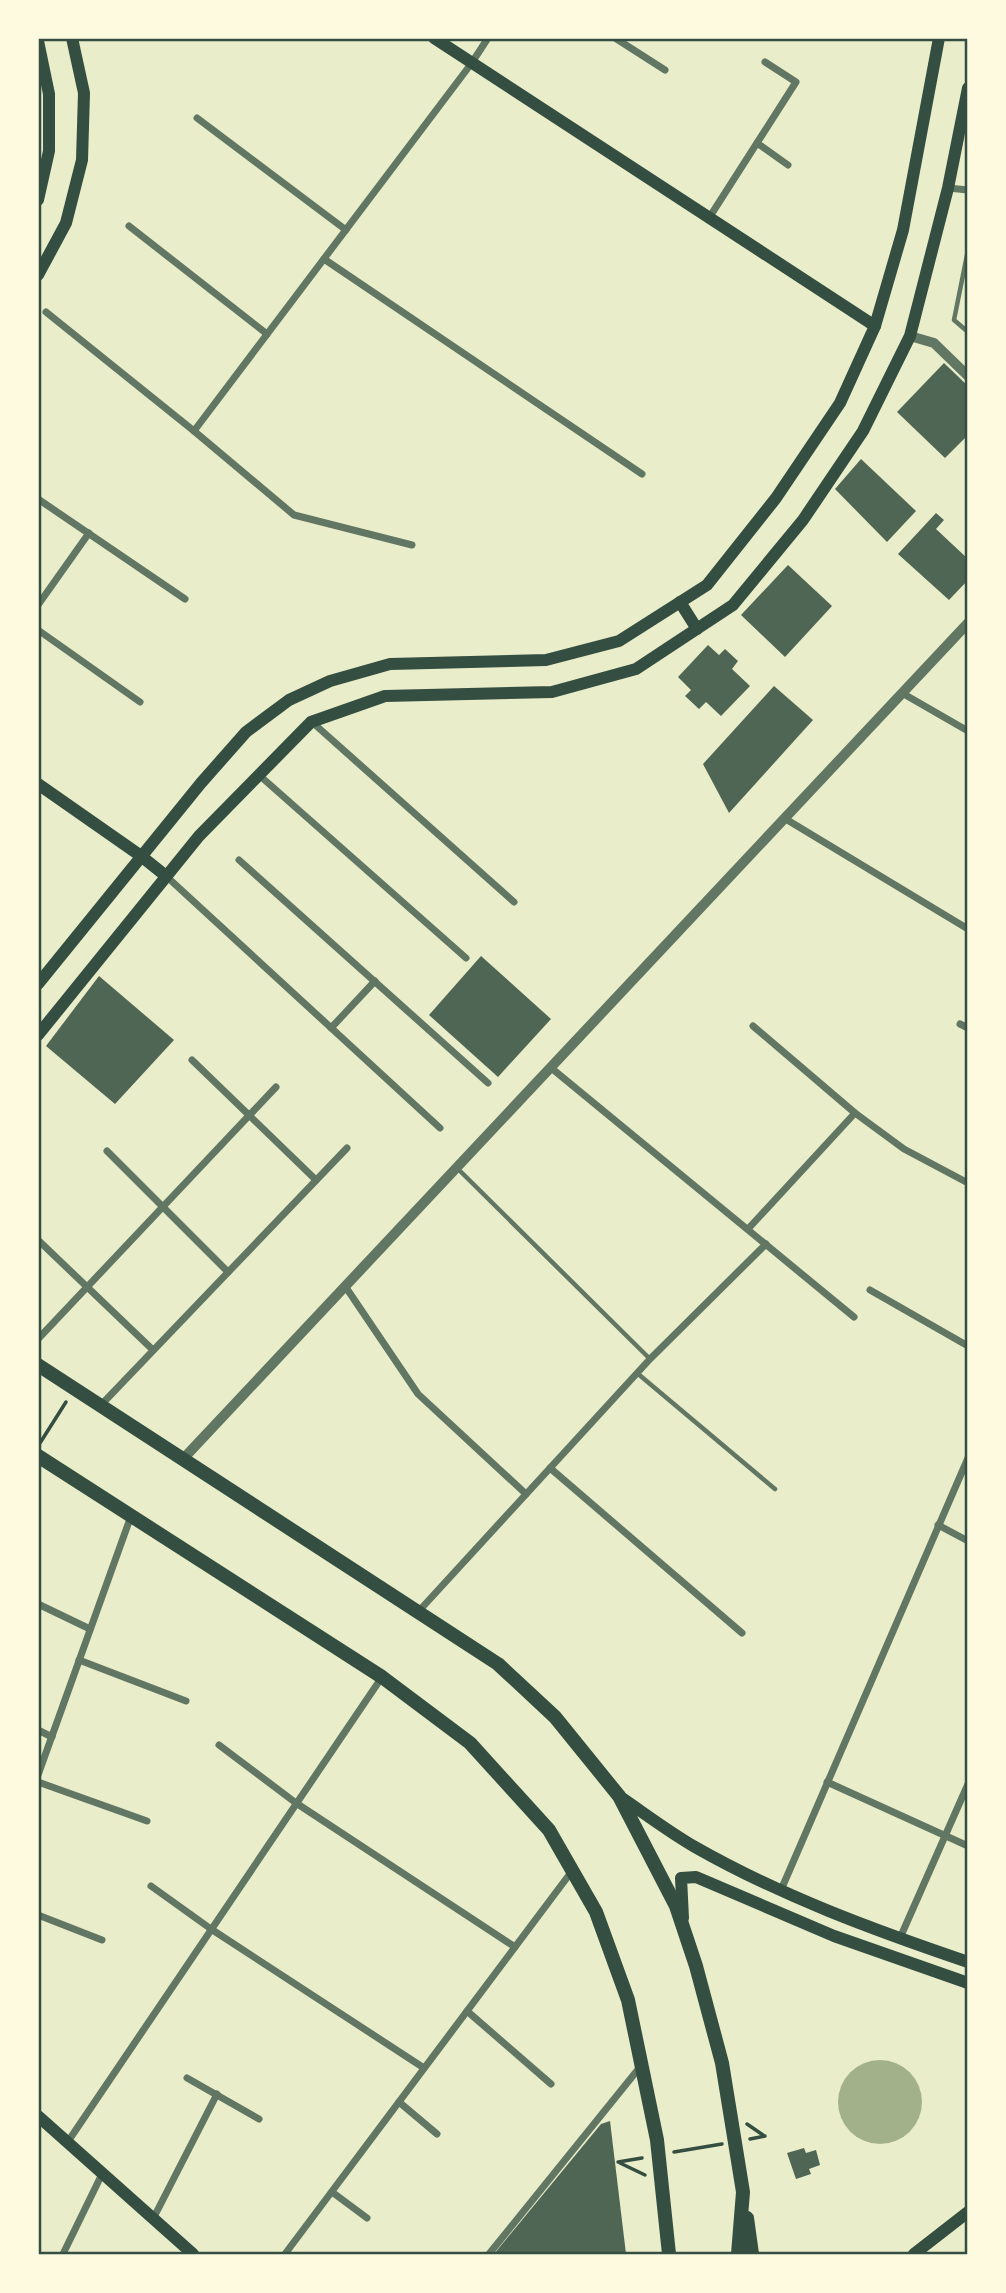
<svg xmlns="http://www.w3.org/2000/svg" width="1006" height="2293" viewBox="0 0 1006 2293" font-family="'Source Sans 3',sans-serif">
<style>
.water{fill:#a3b18a}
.building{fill:#4f6655}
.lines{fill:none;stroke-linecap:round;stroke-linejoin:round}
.path{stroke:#344e41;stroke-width:3.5}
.service{stroke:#617663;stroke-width:4.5}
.minor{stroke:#617663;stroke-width:7}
.tertiary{stroke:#617663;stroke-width:10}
.secondary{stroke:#344e41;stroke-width:12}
.trunk{stroke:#344e41;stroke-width:14}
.neatline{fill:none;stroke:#344e41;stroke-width:2.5}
</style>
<rect width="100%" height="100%" fill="#e9edc9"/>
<circle class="water" cx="880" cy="2102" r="42"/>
<g class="building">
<polygon points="944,363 968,386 968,435 945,458 897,412"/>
<polygon points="861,459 916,511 887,542 835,489"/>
<polygon points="936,513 944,520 936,529 968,559 968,580 949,600 898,554"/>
<polygon points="788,565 832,606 785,657 741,615"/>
<polygon points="708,645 719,655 725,649 738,661 732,669 750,686 721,716 706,702 699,709 685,696 691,690 678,677"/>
<polygon points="774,686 813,720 729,813 703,764"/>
<polygon points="481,956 551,1019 498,1077 429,1015"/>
<polygon points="99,976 174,1040 115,1104 46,1046"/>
<polygon points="610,2121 626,2254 494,2254 601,2124"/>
<polygon points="804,2148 806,2153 816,2150 820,2165 809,2169 811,2174 796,2179 787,2153"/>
</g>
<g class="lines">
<g class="path">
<polyline points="40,1443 66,1402"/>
<polyline points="747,2124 763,2135"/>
<polyline points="750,2139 765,2136"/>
<polyline points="674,2152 722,2144"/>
<polyline points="618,2162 642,2158"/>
<polyline points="620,2163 645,2175"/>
</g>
<g class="service">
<polyline points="968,250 954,320 968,332"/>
<polyline points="457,1168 650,1359"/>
<polyline points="637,1373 775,1489"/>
</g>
<g class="minor">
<polyline points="615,38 665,70"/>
<polyline points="197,118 346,230"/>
<polyline points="757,143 788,165"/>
<polyline points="948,188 968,190"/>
<polyline points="709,218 796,82 765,62"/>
<polyline points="129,226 267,334"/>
<polyline points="324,259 642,474"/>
<polyline points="46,312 194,431 471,64 488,38"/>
<polyline points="194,431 294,515 412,545"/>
<polyline points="38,499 185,599"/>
<polyline points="38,605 89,533"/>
<polyline points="38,630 140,702"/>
<polyline points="902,693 968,731"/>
<polyline points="312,722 514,902"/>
<polyline points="259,775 466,958"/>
<polyline points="784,818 968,929"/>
<polyline points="239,860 488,1083"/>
<polyline points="166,876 440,1128"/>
<polyline points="960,1024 968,1028"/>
<polyline points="753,1026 855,1113 904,1149 968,1183"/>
<polyline points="331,1028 375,981"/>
<polyline points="192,1060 316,1180"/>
<polyline points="550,1067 854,1317"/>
<polyline points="107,1151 228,1272"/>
<polyline points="748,1229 855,1113"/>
<polyline points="38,1240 153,1350"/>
<polyline points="345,1286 418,1394 526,1494"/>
<polyline points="870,1290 968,1346"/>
<polyline points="38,1339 276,1087"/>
<polyline points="101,1405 347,1148"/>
<polyline points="550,1468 742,1633"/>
<polyline points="938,1525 968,1541"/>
<polyline points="38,1604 90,1629"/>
<polyline points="418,1612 650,1359 766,1244"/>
<polyline points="79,1660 186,1701"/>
<polyline points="38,1730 52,1737"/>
<polyline points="219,1745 296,1803 515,1947"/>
<polyline points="38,1775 131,1516"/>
<polyline points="38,1782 147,1821"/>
<polyline points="827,1782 968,1846"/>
<polyline points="151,1886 211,1929 424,2068"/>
<polyline points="781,1890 968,1458"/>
<polyline points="38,1915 102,1940"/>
<polyline points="900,1938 968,1784"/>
<polyline points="467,2011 551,2084"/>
<polyline points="187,2078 259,2119"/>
<polyline points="399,2102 437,2134"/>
<polyline points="67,2143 382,1677"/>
<polyline points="332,2192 367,2218"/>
<polyline points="153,2219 217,2094"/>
<polyline points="63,2254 102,2174"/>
<polyline points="285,2254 572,1871"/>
<polyline points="489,2254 640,2067"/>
</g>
<g class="tertiary">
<polyline points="910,336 934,343 968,376"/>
<polyline points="183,1459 968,623"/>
</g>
<g class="secondary">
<polyline points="434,38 875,326"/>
<polyline points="38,41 49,94 49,151 38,200"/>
<polyline points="38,275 66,223 82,160 84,93 72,38"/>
<polyline points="680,602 697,629"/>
<polyline points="38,784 141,856 166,876"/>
<polyline points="38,984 201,783 246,732 289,700 330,681 390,664 546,660 619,641 707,585 776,498 840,403 875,326 903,230 939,38"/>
<polyline points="38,1035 199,836 311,722 385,696 552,692 636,669 733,605 803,520 863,431 910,336 948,188 968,88"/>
<path d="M619,1796C644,1813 669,1832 695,1847C781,1896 874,1930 968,1962"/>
<polyline points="683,1918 681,1878 696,1877 834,1936 968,1983"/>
<polyline points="38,2116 193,2254"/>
<polyline points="914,2254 968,2212"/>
</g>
<g class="trunk">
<polyline points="38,1365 498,1664 555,1717 619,1796 676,1906 696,1966 722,2063 743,2192 738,2254"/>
<polyline points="38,1456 382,1677 470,1743 549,1830 596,1912 628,2000 657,2140 669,2254"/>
<polyline points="747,2218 752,2254"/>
</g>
</g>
<rect width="1006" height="2293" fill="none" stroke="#fefae0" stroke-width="80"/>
<rect x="40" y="40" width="926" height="2213" class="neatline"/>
</svg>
